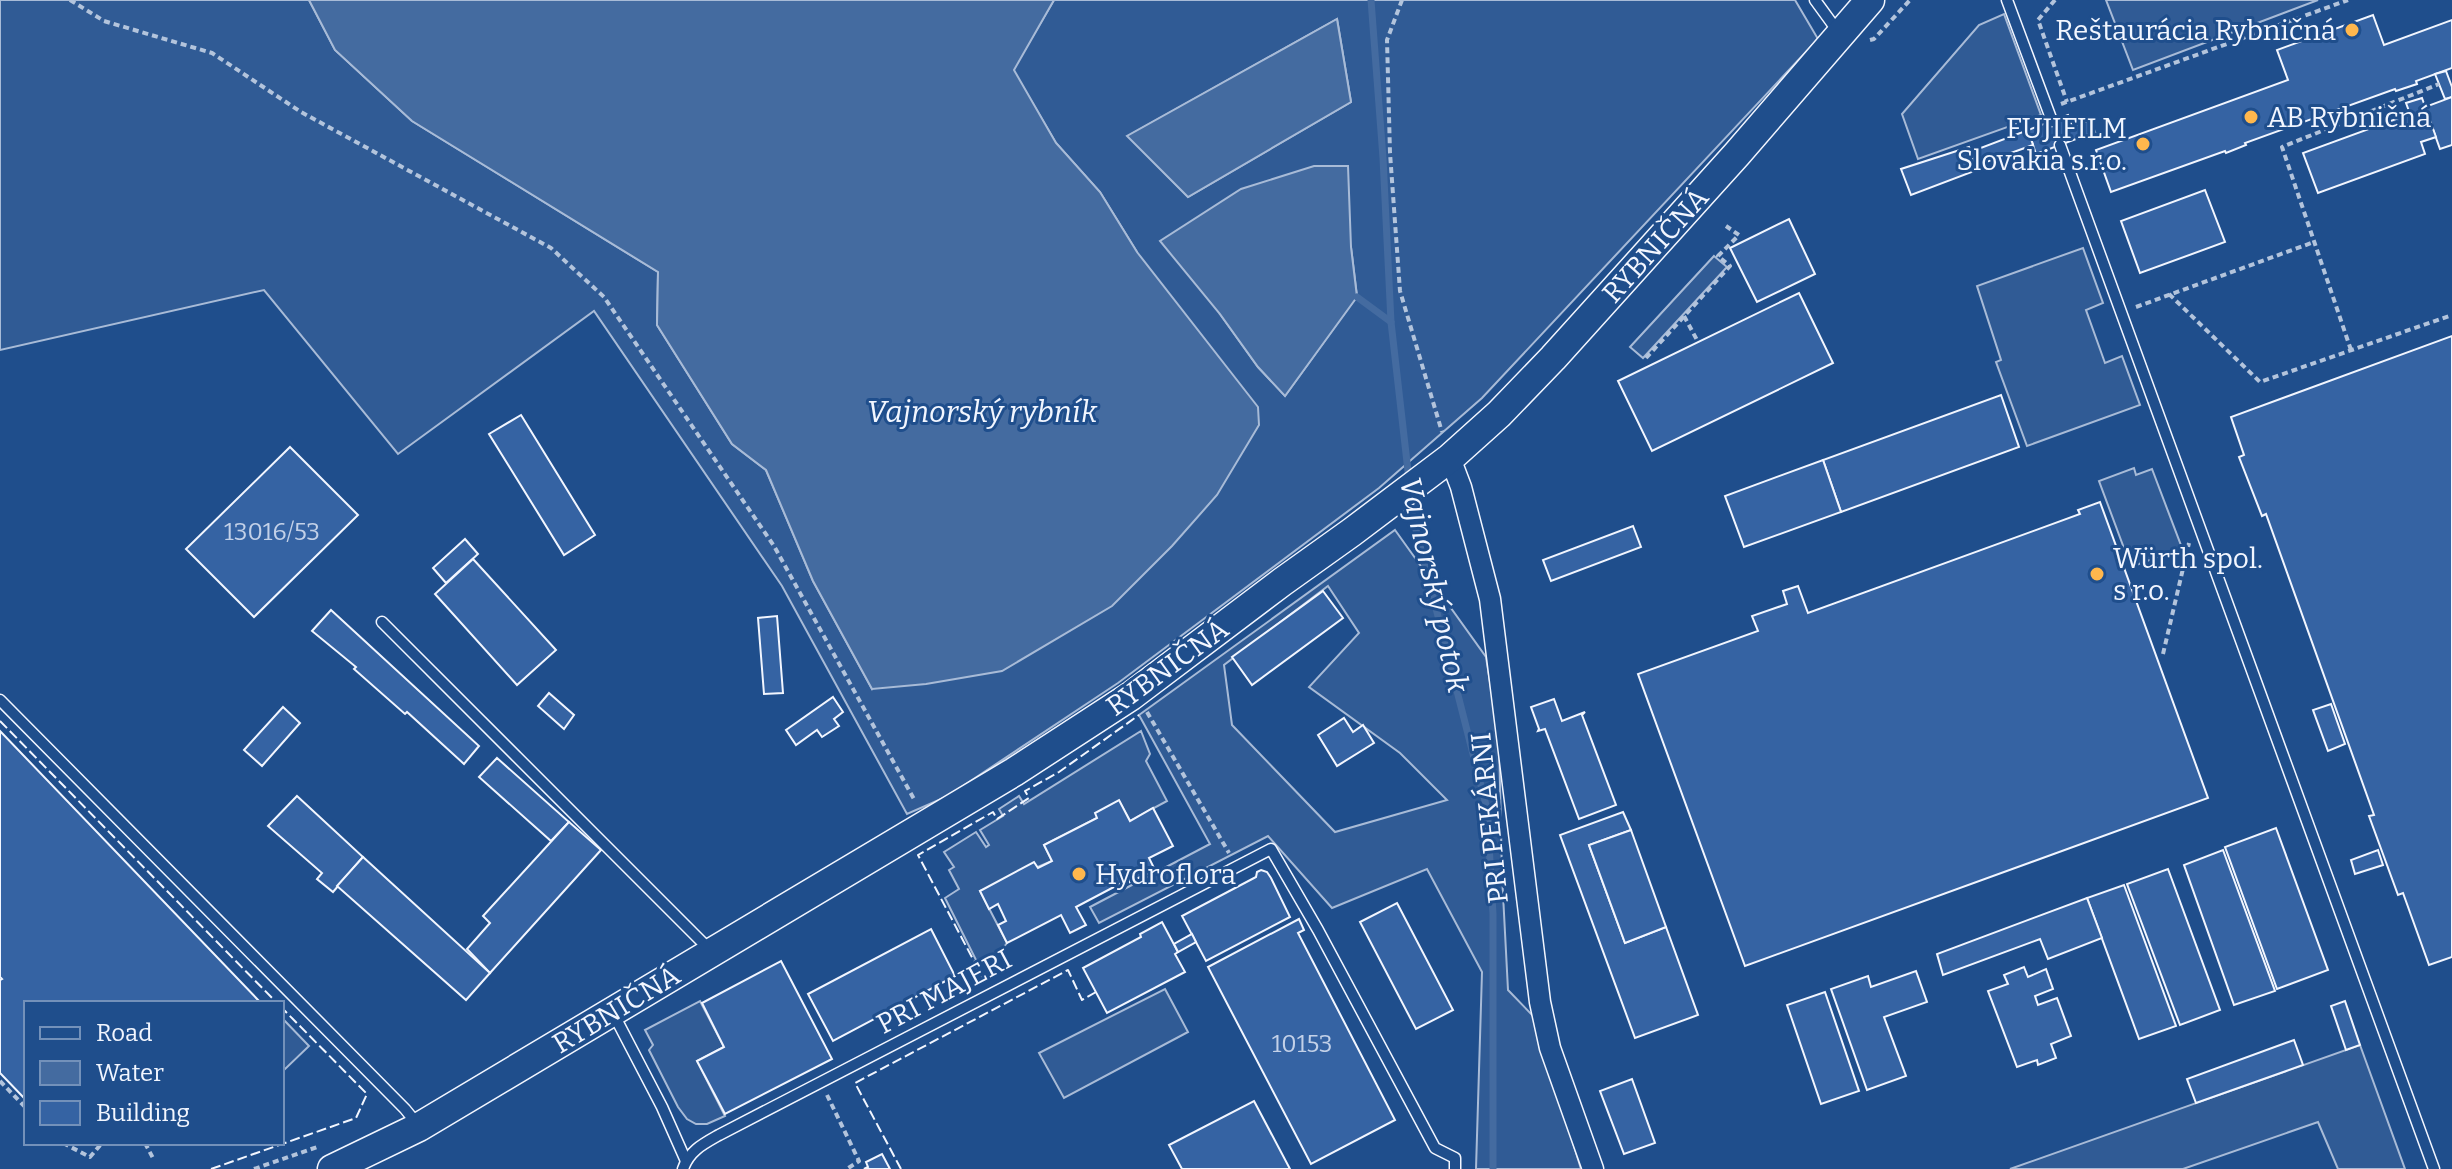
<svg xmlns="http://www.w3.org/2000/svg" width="2452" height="1169" viewBox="0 0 2452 1169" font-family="Bitter,serif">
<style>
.built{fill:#305b95;stroke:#a8bbd7;stroke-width:2;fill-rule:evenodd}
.water{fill:#446ba0;stroke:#a8bbd7;stroke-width:2}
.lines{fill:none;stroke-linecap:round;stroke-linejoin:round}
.stream{stroke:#446ba0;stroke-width:7}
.building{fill:#3563a3;stroke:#f2f6ff;stroke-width:2}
.service-casing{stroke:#f2f6ff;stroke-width:13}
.minor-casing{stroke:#f2f6ff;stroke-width:23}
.secondary-casing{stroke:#f2f6ff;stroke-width:31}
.path{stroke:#b3c4dc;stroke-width:4;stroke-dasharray:6 4;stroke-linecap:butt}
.service{stroke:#1f4e8c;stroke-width:10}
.minor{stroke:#1f4e8c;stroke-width:20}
.secondary{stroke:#1f4e8c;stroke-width:28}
.fence{stroke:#f2f6ff;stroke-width:2;stroke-dasharray:10 4;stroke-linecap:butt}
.poi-dot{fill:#ffb74d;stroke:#1f4e8c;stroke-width:3}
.labels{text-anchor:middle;stroke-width:6;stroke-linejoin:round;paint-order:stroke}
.number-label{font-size:24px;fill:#c3d1e8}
.poi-label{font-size:28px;fill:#f2f6ff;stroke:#1f4e8c;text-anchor:start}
.street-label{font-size:28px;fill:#f2f6ff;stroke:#1f4e8c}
.water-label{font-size:30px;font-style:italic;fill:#f2f6ff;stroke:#1f4e8c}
</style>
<rect width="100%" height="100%" fill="#1f4e8c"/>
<g class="built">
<path d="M0,0H309L335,50L412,121L658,272L657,325L732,444L766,470L813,581L872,689L1137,252L1100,192L1056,143L1013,70L1054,0H1795L1818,39L1482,398L1379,488L1118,683L948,796L907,814L782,586L594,311L398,454L264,290L0,350ZM1337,19L1351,102L1188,197L1128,136ZM1351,247L1357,296L1285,396L1258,367L1220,314Z"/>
<polygon points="2106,0 2318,0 2133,70"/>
<polygon points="2004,14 2041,115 1918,159 1902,114 1979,25"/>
<polygon points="2083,248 2103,303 2086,310 2105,363 2122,356 2140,405 2027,446 1996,362 2001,360 1977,286"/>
<polygon points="1714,256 1727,267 1643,358 1630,347"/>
<polygon points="2134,468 2136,475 2152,469 2182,548 2131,567 2099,481"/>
<path d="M1395,530L1486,657L1499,738L1502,875L1508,990L1535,1018L1581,1169H1476L1482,972L1427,869L1332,908L1268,836L1099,923L1090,907L1210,844L1139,715ZM1328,586L1359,633L1309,687L1400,753L1447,800L1335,832L1232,725L1224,665Z"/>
<polygon points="1141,731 1150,754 1146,761 1167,801 1130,821 1119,801 1097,818 1044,845 1052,861 980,891 1007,943 999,953 978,964 945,898 959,889 949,870 954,867 944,852 976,832 986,847 989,845 980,830 1003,816 999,809 1019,796 1024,804"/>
<polygon points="1165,989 1188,1032 1064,1098 1039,1053"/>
<polygon points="700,1001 724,1047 697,1061 725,1116 707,1124 696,1124 687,1119 678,1107 649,1050 653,1045 645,1030"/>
<polygon points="282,1018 309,1046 282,1072"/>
<polygon points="2360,1045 2405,1169 2338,1169 2318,1122 2183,1169 2010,1169"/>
</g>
<g class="water">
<polygon points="309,0 1054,0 1014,70 1056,143 1100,192 1137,252 1258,407 1259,425 1217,495 1172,546 1112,606 1002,671 926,684 872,689 813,581 766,470 732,444 657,325 658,272 412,121 335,50"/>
<polygon points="1337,19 1351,102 1188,197 1127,136"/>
<polygon points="1314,166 1348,166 1351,247 1357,297 1285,396 1258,367 1220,314 1160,241 1241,189"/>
</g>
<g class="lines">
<g class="stream">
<polyline points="1371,0 1383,158 1391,322 1409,480"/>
<polyline points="1357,297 1391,322"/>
<polyline points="1410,496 1413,518 1487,809 1493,914 1493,1169"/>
</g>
</g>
<g class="building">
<polygon points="2373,15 2384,45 2452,20 2452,68 2416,81 2417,84 2396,91 2395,89 2245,143 2246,145 2226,153 2225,151 2111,192 2096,150 2288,80 2277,50"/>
<polygon points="2446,71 2452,87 2452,97 2445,99 2435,74"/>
<polygon points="2452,97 2452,145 2440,149 2425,107"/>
<polygon points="2422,98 2436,137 2421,142 2425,154 2318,193 2303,153 2410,114 2406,103"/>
<polygon points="2068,115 2072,126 2090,120 2095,132 2036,154 2028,130"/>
<polygon points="2028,130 2033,145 1975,166 1970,152"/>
<polygon points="1969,147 1977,170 1911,195 1901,169"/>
<polygon points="2205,190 2225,242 2140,273 2121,221"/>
<polygon points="1789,219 1815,274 1757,302 1730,248"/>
<polygon points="1799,293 1833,363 1652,451 1618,381"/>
<polygon points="2452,336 2452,957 2429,965 2403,893 2398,895 2369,816 2374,815 2266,514 2262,516 2239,457 2244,455 2231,417"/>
<polygon points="2001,395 2019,447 1841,512 1823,460"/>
<polygon points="521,415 595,535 564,555 489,434"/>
<polygon points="290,447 358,515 254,617 186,549"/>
<polygon points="1823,460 1841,512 1744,547 1725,496"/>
<polygon points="2100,502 2208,798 1745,966 1638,674 1758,631 1752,616 1787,604 1783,591 1798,586 1808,613 2080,514 2078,510"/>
<polygon points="1633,526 1641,547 1551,581 1543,560"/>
<polygon points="465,539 478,554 446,583 433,568"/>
<polygon points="473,559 556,650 517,685 435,594"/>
<polygon points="1323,591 1343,618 1252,685 1232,657"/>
<polygon points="331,610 479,746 464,764 407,712 405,714 354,669 356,667 312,631"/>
<polygon points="777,616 783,693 764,694 758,618"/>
<polygon points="549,693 574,715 564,729 538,706"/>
<polygon points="833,697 843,712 834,719 839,726 822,737 817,730 796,745 786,730"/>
<polygon points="1554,699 1562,721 1585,712 1582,715 1616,805 1579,819 1545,729 1538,731 1539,729 1531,707"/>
<polygon points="2331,704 2345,744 2328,751 2313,710"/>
<polygon points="283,707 300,723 262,766 244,750"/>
<polygon points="1344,718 1353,732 1363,725 1374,743 1337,766 1318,735"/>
<polygon points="0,731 261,1003 26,1003 25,1099 0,1073 0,980 2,979 0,977"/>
<polygon points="497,758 569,822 551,841 479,777"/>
<polygon points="297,796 363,857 333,892 317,879 322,873 268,826"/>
<polygon points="1119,800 1130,821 1153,808 1173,846 1149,858 1155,870 1130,882 1129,879 1076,907 1086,925 1070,933 1061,915 1007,943 998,925 1006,921 998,904 989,909 980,891 1034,862 1038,868 1052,861 1044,845 1097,818 1095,813"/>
<polygon points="1623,812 1631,830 1589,845 1625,943 1666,927 1698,1015 1635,1038 1560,835"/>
<polygon points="569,822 601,850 490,973 467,949 490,923 483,916"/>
<polygon points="2276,828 2328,970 2277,989 2225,847"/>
<polygon points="1631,830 1666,927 1625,943 1589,845"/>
<polygon points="2223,850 2275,991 2234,1005 2184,865"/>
<polygon points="2378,850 2383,865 2355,874 2351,860"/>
<polygon points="363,857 490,973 466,1000 337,886"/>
<polygon points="2168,869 2220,1010 2180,1025 2127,884"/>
<polygon points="1261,870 1267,872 1271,878 1290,917 1206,961 1182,916 1256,877 1257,872"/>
<polygon points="2124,885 2176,1026 2139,1039 2087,898"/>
<polygon points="2087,898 2102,938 2048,959 2040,939 1943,975 1937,954"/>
<polygon points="1397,903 1453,1010 1416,1029 1360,922"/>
<polygon points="1299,919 1304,930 1298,933 1395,1120 1311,1164 1208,967"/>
<polygon points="1162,922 1178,952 1175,954 1185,972 1107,1013 1083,968 1141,937 1140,934"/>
<polygon points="931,929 955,976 833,1041 808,994"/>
<polygon points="1192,934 1196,942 1178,952 1174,944"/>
<polygon points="781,961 832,1059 725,1114 697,1061 724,1047 702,1003"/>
<polygon points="2024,967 2028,977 2046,969 2053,989 2035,996 2038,1005 2057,998 2071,1036 2051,1044 2056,1058 2038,1065 2037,1060 2017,1067 1988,991 2008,984 2004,975"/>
<polygon points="1916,971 1927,1002 1884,1017 1906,1076 1867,1090 1831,989 1868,976 1871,987"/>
<polygon points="1825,992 1859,1091 1821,1104 1787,1005"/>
<polygon points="2345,1001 2360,1045 2346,1050 2331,1006"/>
<polygon points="2294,1040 2303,1065 2196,1103 2187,1079"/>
<polygon points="1632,1079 1655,1143 1624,1154 1600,1091"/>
<polygon points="1254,1101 1290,1169 1182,1169 1169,1145"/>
<polygon points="882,1154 890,1169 864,1169 868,1167 866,1162"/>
</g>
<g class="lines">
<g class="service-casing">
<g id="service">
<polyline points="1815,0 1839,33"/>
<polyline points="2007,0 2052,121"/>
<polyline points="2060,145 2434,1169"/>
<polyline points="382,622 711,951"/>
<polyline points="0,700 405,1109 418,1125"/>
<polyline points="613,1013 662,1107 686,1161"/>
<path d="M683,1169C689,1151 703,1144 719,1135L1271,849L1318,930L1435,1148L1455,1158V1169"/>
</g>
</g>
<g class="minor-casing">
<polyline id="minor" points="1450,458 1461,487 1490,599 1540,1002 1550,1048 1593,1169"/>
</g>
<g class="secondary-casing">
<polyline id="secondary" points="332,1169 419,1127 927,824 1014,772 1131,696 1282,582 1352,532 1450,458 1499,414 1553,358 1737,154 1870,0"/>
</g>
<g class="path">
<polyline points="70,0 104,21 212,53 301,112 551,248 604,297 774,546 915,801"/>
<polyline points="1402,0 1387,40 1390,153 1400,291 1442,432"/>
<polyline points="2055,0 2038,20 2067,102"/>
<polyline points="1870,40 1874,39 1910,0"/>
<polyline points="2061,104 2348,0"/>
<polyline points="2169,294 2260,382 2452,315"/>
<polyline points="2136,307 2314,242"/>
<polyline points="1684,316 1697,340"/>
<polyline points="2351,350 2282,147 2439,84"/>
<polyline points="1646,358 1730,266 1718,256 1739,235 1726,226"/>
<polyline points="2163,654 2189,543"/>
<polyline points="1147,712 1229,853"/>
<polyline points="0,1081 26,1108"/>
<polyline points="827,1095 859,1161 847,1169"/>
<polyline points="63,1143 90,1157 102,1143"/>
<polyline points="145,1143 154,1160"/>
<polyline points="254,1169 320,1146"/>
</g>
<use href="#service" class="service"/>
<use href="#minor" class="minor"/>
<use href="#secondary" class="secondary"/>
<g class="fence">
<polyline points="0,721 277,1003"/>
<polyline points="985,982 918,855 993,812 997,819 1029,798 1025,791 1059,772 1139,715"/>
<polyline points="211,1169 356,1118 367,1094 282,1008"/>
<polyline points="901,1169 855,1083 1068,970 1082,1000 1096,992"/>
</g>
</g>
<g class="poi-dot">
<circle cx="2352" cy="30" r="8"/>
<circle cx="2251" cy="117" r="8"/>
<circle cx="2143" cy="144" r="8"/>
<circle cx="2097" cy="574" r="8"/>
<circle cx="1079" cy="874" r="8"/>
</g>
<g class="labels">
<g class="number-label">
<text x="272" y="540">13016/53</text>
<text x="1302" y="1052">10153</text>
</g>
<g class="poi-label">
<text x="2336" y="40" text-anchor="end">Reštaurácia Rybničná</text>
<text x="2267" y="127">AB Rybničná</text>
<text x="2127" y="138" text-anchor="end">FUJIFILM<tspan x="2127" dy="32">Slovakia s.r.o.</tspan></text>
<text x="2113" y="568">Würth spol.<tspan x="2113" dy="32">s r.o.</tspan></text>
<text x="1095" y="884">Hydroflora</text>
</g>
<g class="street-label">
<text transform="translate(1655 245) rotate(-48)" y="10">RYBNIČNÁ</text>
<text transform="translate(1167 667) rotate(-36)" y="10">RYBNIČNÁ</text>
<text transform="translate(1489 818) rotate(-96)" y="10">PRI PEKÁRNI</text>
<text transform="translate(944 991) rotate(-28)" y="10">PRI MAJERI</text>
<text transform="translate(616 1009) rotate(-31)" y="10">RYBNIČNÁ</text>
</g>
<g class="water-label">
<text x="982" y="422">Vajnorský rybník</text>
<text transform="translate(1434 585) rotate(77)" y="10">Vajnorský potok</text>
</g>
</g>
<rect x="24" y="1001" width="260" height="144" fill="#1f4e8c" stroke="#7391ba" stroke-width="2"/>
<rect x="40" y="1027" width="40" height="12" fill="#1f4e8c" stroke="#7391ba" stroke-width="2"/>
<text x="96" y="1041" font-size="24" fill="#f2f6ff">Road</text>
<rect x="40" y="1061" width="40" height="24" fill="#446ba0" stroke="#7391ba" stroke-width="2"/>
<text x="96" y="1081" font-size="24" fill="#f2f6ff">Water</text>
<rect x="40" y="1101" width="40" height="24" fill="#3563a3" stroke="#7391ba" stroke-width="2"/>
<text x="96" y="1121" font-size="24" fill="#f2f6ff">Building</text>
</svg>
